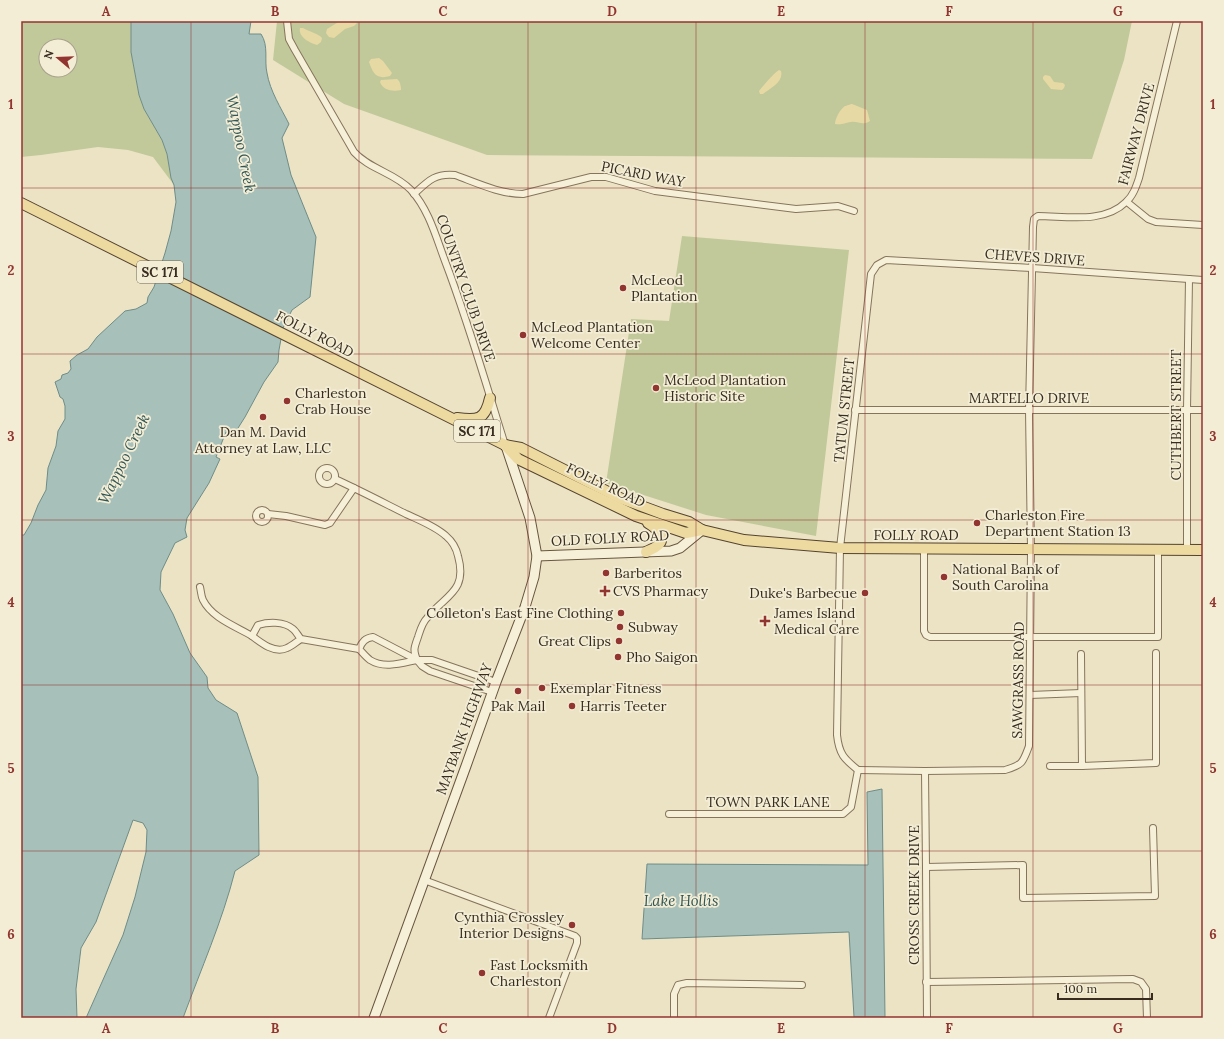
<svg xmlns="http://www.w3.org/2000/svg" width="1224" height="1039" viewBox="0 0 1224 1039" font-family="Lora,serif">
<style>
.green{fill:#c1c99a;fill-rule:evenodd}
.sand{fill:#e6d9a4}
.water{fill:#a7c0ba;stroke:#6e8d88}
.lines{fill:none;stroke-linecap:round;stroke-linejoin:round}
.minor-casing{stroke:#86755c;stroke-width:8}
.secondary-casing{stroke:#68563f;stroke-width:11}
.primary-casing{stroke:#544330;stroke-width:12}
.minor{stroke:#f7f0d8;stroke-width:6}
.secondary{stroke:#f7f0d8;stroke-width:9}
.primary{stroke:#eddaa0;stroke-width:10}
.grid{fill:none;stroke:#923530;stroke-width:1;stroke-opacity:0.55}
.poi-dot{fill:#923530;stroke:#f4edd5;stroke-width:1.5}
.labels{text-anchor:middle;stroke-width:3.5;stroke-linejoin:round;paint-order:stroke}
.shield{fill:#f4edd5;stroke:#706656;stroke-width:1}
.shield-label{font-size:13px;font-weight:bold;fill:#372c1f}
.street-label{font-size:14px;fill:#372c1f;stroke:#f4edd5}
.poi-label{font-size:14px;fill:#372c1f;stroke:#f4edd5;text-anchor:start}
.water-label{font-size:15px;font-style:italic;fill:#2f5656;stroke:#f4edd5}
.neatline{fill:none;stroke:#923530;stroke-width:1.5}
.grid-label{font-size:13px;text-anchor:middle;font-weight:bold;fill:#923530}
</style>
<rect width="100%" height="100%" fill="#ece3c5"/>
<g class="green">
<path d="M21,21H131V52L139,95L144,109L162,140L167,154L171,178L174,185L153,157L128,150L98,147L41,155L21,157ZM46,46H70V70H46Z"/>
<polygon points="277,21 1132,21 1124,60 1092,159 487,155 344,104 273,60"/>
<polygon points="682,236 849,250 816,536 706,515 606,483 631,319 669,321"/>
</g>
<g class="sand">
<polygon points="340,21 356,21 357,23 354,26 345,29 334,38 329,37 326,33 327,29"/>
<path d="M300,28H303C309,32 318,33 322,38L321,42L317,45C310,43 298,37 300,28Z"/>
<path d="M379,58L383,61L392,73L390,76C376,80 373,73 369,62L371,59Z"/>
<path d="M779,70L781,71C784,82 770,88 763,94H760L759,91C762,87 775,72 779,70Z"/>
<polygon points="1045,75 1050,76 1054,82 1063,83 1065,85 1064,88 1062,90 1051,89 1043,79 1043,77"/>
<path d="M397,79C400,81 401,86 401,90C392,92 383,90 380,82L381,80Z"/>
<path d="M852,104L867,110L870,121C863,126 858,121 851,122C844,123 843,125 835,124C835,119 840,109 845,106C846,106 851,104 852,104Z"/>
</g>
<g class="water">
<path d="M131,21H251L249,34H261C269,46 264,60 267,73C270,91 281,108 289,124L282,138L291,175L316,237L310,297L292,310L283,328L279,350L278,362L264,382L245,417L233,436L226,432L216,457L220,459L209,483L187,518L185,530L187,537L175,543L161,572L160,590L173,614L190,653L207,677L208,688L216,700L237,713L258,777L259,855L235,871C222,922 201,969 183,1018H86L102,982L123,935L135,897L146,852L147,830L143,823L133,820L96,922L81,948L76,989L77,1018H21V535H24L31,523L38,505L46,490L48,468L56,446L58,431L65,419V406L63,399L60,397L55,382L61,379L62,375L68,373L71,369L70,361L77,355L88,349L97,337L125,311L136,309L147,303L148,297L154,287L165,253L171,231L176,202L174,185L171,178L167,154L162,140L144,109L139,95L131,52Z"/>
<polygon points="882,789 885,1017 854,1017 849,932 642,939 647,864 868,865 867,792"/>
</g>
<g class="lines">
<g class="minor-casing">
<g id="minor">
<path d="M287,21L289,39L295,50L354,152C369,169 395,173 411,190C429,210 436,237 445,261C468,321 486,384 505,445"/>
<path d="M414,194C428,181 435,173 455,175C477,183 500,194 523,194L591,177H606L655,191L796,209L838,206L854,211"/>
<polyline points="1127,202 1148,219 1156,222 1203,225"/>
<polyline points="855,410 1203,410"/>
<circle cx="327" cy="476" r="8"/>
<path d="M335,479C359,490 382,502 406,514C419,520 435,526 446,536C452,541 456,547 458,556C468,592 445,595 427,618C422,623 420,631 418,637C414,648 413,650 417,660"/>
<circle cx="262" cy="516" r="6"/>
<polyline points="268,514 286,516 325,525 330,523 354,488"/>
<polyline points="924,549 924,631 926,635 930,637 1158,637 1158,549"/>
<polyline points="1187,550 1187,410 1189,279"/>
<path d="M200,587C201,591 201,596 203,600C212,618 235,626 252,636"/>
<path d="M373,637L417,660C402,663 384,669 370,660C366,657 362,652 359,649C362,642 365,638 373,637Z"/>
<path d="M301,639C298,636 296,631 293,629C284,621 268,622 258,625L252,636C261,643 275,654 287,648C292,646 296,642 301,639L359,649"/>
<polyline points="1081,654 1082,766 1156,763 1156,653"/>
<polyline points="492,692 430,671 422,666 417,660 432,660 496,682"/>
<polyline points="1030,695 1081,693"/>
<polyline points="1050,766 1082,766"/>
<path d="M858,770L925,771L1005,770C1023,765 1023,762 1029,746L1031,550L1029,410L1033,227L1034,219L1038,216C1066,216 1104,224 1126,202C1133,196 1136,187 1139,178L1177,21"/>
<path d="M858,770C844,759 839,754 837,735L840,548L871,274L877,265L886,260L1032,268L1203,280"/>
<polyline points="925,771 926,867 927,1018"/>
<polyline points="669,814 843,814 851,807 858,770"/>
<polyline points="926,867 1023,865 1023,898 1155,896 1153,828"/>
<polyline points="424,880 575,936 577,938 577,943 549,1018"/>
<polyline points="926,982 1133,979 1141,982 1146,989 1147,1018"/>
<polyline points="674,1018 674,994 678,985 687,983 802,985"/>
</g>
</g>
<g class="secondary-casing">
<g id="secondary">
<polyline points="537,556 671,551 680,548 702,530"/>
<polyline points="374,1018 466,766 496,682 525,607 534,577 537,556 530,518 506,446"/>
</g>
</g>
<g class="primary-casing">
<g id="primary">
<polyline points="21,203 505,445 521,448 620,498 663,514 689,522 702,530 744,540 840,548 1203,550"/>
<path d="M457,418C478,421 485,420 490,398"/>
<polyline points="505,445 518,459 636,516 686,533 702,530"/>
<path d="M646,552C649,550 654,549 657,546C668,538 655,527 648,523"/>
</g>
</g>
<use href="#minor" class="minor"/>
<use href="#secondary" class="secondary"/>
<use href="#primary" class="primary"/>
</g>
<path class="grid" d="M191,21V1018M359,21V1018M528,21V1018M696,21V1018M865,21V1018M1033,21V1018M21,188H1203M21,354H1203M21,520H1203M21,685H1203M21,851H1203"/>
<g class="poi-dot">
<circle cx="623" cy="288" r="4"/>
<circle cx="523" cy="335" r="4"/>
<circle cx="656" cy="388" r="4"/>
<circle cx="287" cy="401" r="4"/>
<circle cx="263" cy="417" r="4"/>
<circle cx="977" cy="523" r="4"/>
<circle cx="606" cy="573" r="4"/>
<circle cx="944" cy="577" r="4"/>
<path d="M603 585h4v4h4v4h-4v4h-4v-4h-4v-4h4z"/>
<circle cx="865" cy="593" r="4"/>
<circle cx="621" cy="613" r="4"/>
<path d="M763 615h4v4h4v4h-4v4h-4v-4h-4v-4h4z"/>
<circle cx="620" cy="627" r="4"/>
<circle cx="619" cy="641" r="4"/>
<circle cx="618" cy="657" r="4"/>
<circle cx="542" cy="688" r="4"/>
<circle cx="518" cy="691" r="4"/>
<circle cx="572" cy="706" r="4"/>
<circle cx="572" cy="925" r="4"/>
<circle cx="482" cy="973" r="4"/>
</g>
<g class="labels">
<g class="shield">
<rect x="137" y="261" width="46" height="22" rx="3"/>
<rect x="454" y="420" width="46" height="22" rx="3"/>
</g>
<g class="shield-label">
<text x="160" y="277">SC 171</text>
<text x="477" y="436">SC 171</text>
</g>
<g class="street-label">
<text transform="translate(1136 134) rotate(-75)" y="5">FAIRWAY DRIVE</text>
<text transform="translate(643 174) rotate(11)" y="5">PICARD WAY</text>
<text transform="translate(1035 257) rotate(4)" y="5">CHEVES DRIVE</text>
<text transform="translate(466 288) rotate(71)" y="5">COUNTRY CLUB DRIVE</text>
<text transform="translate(315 334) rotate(27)" y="5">FOLLY ROAD</text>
<text x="1029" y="403">MARTELLO DRIVE</text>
<text transform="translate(844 410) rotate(-84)" y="5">TATUM STREET</text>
<text transform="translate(1176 415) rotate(-90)" y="5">CUTHBERT STREET</text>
<text transform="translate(606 485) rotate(25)" y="5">FOLLY ROAD</text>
<text x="916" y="540">FOLLY ROAD</text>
<text transform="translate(610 538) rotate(-3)" y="5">OLD FOLLY ROAD</text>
<text transform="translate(1018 680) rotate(-89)" y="5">SAWGRASS ROAD</text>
<text transform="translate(464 729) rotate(-70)" y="5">MAYBANK HIGHWAY</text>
<text x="768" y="807">TOWN PARK LANE</text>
<text transform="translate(914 895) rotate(-90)" y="5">CROSS CREEK DRIVE</text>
</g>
<g class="poi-label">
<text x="631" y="285">McLeod<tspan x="631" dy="16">Plantation</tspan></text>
<text x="531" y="332">McLeod Plantation<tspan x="531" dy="16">Welcome Center</tspan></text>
<text x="664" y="385">McLeod Plantation<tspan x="664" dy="16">Historic Site</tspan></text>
<text x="295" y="398">Charleston<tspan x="295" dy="16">Crab House</tspan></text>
<text x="263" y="437" text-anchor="middle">Dan M. David<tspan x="263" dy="16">Attorney at Law, LLC</tspan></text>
<text x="985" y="520">Charleston Fire<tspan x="985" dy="16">Department Station 13</tspan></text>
<text x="952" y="574">National Bank of<tspan x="952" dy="16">South Carolina</tspan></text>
<text x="614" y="578">Barberitos</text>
<text x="613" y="596">CVS Pharmacy</text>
<text x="857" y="598" text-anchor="end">Duke's Barbecue</text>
<text x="613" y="618" text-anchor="end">Colleton's East Fine Clothing</text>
<text x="774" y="618">James Island<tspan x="774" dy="16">Medical Care</tspan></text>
<text x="628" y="632">Subway</text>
<text x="611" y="646" text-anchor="end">Great Clips</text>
<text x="626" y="662">Pho Saigon</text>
<text x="550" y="693">Exemplar Fitness</text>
<text x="518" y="711" text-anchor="middle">Pak Mail</text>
<text x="580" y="711">Harris Teeter</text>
<text x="564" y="922" text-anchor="end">Cynthia Crossley<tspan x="564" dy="16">Interior Designs</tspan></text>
<text x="490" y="970">Fast Locksmith<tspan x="490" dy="16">Charleston</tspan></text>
</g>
<g class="water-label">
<text transform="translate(241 144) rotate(79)" y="5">Wappoo Creek</text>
<text transform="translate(124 459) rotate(-64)" y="5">Wappoo Creek</text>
<text x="681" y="906">Lake Hollis</text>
</g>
</g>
<rect width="1224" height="1039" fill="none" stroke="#f4edd5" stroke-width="44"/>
<g transform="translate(58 58) rotate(289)"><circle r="19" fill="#f4edd5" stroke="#a8a08c"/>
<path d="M0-3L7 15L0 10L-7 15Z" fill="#923530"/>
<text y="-6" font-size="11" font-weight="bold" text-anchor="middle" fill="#372c1f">N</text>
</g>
<path d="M1058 993v6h94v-6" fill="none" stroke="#372c1f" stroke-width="2"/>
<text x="1064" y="993" font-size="12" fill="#372c1f" stroke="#f4edd5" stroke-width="3" paint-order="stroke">100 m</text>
<rect x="22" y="22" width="1180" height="995" class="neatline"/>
<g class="grid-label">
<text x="106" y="16">A</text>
<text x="275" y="16">B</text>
<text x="443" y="16">C</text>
<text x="612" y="16">D</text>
<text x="781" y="16">E</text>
<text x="949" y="16">F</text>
<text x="1118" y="16">G</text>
<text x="11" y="109">1</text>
<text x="1213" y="109">1</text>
<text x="11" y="275">2</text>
<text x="1213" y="275">2</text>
<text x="11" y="441">3</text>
<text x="1213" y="441">3</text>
<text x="11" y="607">4</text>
<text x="1213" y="607">4</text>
<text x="11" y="773">5</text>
<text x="1213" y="773">5</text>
<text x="11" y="939">6</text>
<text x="1213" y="939">6</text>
<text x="106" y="1033">A</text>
<text x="275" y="1033">B</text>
<text x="443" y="1033">C</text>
<text x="612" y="1033">D</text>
<text x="781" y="1033">E</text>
<text x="949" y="1033">F</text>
<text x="1118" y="1033">G</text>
</g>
</svg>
